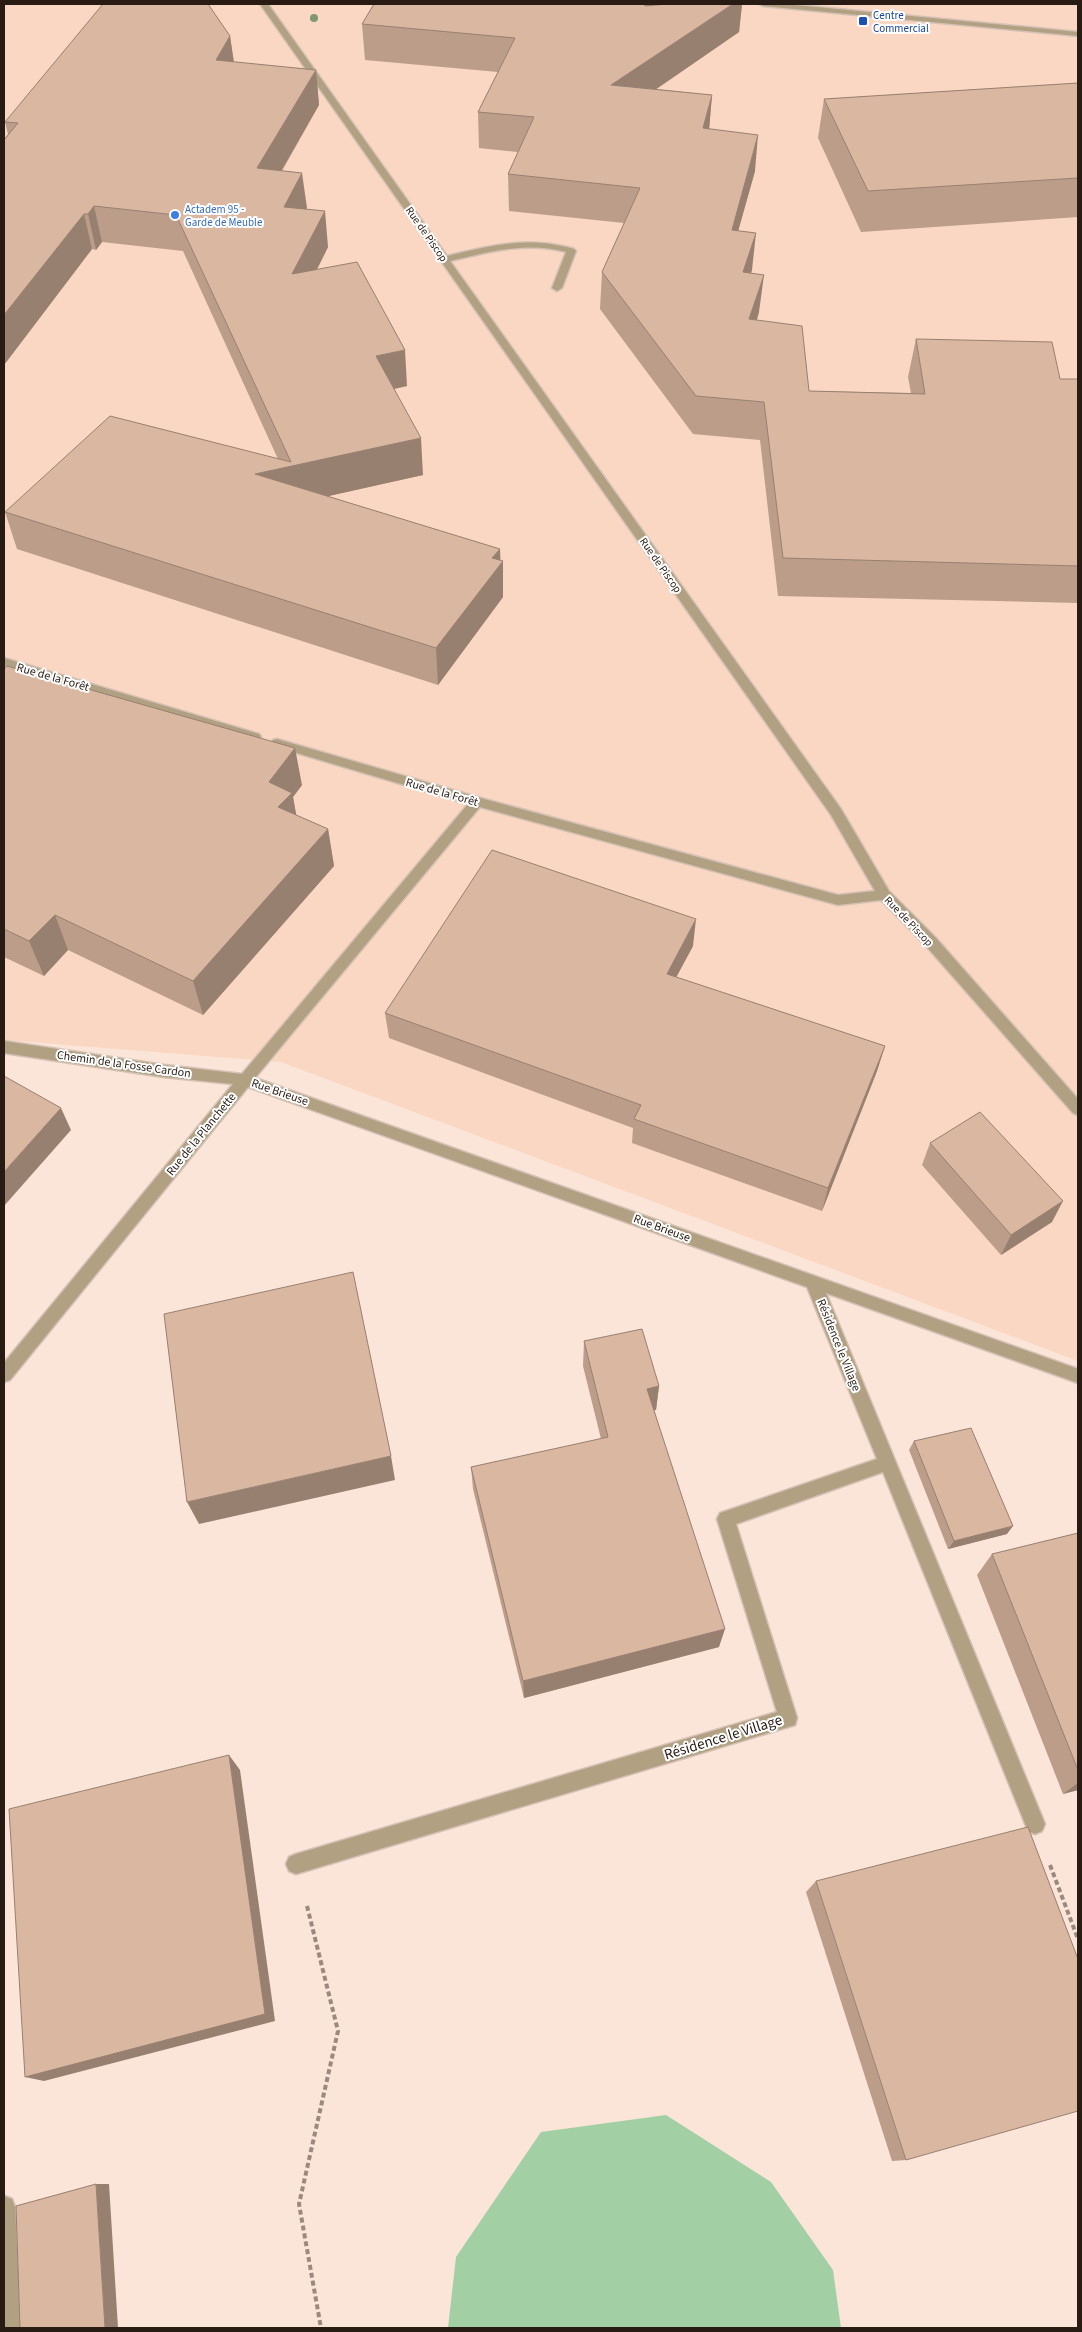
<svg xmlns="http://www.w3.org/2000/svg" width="1082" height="2332" viewBox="0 0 1082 2332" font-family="'Source Sans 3',sans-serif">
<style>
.built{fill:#f9d7c2}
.green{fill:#a2cfa3}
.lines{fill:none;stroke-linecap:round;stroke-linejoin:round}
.minor-casing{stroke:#d5c1b5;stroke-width:3}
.path{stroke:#9b897f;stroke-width:4;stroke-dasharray:5 3;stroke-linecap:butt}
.minor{fill:#b1a082;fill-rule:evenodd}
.tree{fill:#7f9774}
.wall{fill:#bb9d8a}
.shaded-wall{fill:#988071}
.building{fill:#d9b7a1;stroke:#988071}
.transit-dot{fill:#1a4fb4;stroke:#fff;stroke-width:2}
.shop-dot{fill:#3f7fe0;stroke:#fff;stroke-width:2}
.labels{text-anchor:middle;stroke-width:4;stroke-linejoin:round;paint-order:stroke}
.far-transit-label{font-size:11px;fill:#164399;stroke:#fff;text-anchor:start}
.far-shop-label{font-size:11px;fill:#366cbe;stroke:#fff;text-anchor:start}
.far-street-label{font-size:11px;fill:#281b13;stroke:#fff}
.street-label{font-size:12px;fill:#281b13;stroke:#fff}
.near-street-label{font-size:15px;fill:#281b13;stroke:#fff}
</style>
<rect width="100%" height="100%" fill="#fbe5d8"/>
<polygon class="built" points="4,4 1078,4 1078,1361 281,1062 4,1040"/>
<polygon class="green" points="666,2115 771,2182 833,2270 841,2328 448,2328 456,2257 541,2132"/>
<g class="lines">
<g class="minor-casing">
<g id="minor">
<path d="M260,4H268L447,256C492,245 528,236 574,249L576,251L562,288L557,291L552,288L566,252C527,241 489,252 450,261L841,809L889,891L936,938L1078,1099V1115L1073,1113L926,946L881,900L838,905L480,807L255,1078L1078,1369V1383L826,1293L1045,1824L1042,1831L1035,1834L1028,1831L883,1472L736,1524L797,1718L795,1725L296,1874L289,1871L286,1864L289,1857L296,1854L777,1712L717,1519L720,1513L726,1511L877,1459L807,1287L248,1087L10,1380L4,1382V1363L233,1084L164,1077L4,1053V1041L164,1065L242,1074L468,804L273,746L271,743L273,740L277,739L477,797L838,895L875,891L831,815Z"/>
<polygon points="759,4 785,4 1078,32 1078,36 763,6"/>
<polygon points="4,658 259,734 261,737 255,741 4,666"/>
<polygon points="4,2196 12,2199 15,2207 21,2328 4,2328"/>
</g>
</g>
<g class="path">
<polyline points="1050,1865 1078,1939"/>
<polyline points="307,1906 338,2031 299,2204 321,2328"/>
</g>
<use href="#minor" class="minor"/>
</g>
<circle class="tree" cx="314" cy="18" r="4"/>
<g class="wall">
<polygon points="374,4 652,4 652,5 666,4 742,4 739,32 656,89 712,95 709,128 755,171 738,231 752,270 751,273 759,312 757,320 809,391 911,393 908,377 916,339 1060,379 1078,379 1078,603 778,596 760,440 693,434 600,309 602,272 624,223 509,211 508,174 518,152 479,148 478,112 498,72 365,60 362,24"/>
<polygon points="230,36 234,62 316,70 319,105 282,171 307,208 306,209 328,247 317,269 407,386 394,389 423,475 327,496 500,549 503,597 438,685 17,549 5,512 278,459 183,251 102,242 96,250 92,249 4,365 4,140 8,134 5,122"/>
<polygon points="1078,83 1078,217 861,232 818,138 824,99"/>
<polygon points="4,669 302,785 293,797 296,815 328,829 334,866 203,1015 68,950 44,976 4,957"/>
<polygon points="693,946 676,977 885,1046 877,1071 822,1211 632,1143 633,1128 389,1038 385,1013"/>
<polygon points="930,1143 1052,1222 1001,1255 922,1165"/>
<polygon points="584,1341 659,1386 656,1410 654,1410 719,1647 524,1698 473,1489 471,1467 601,1439 583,1366"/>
<polygon points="914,1441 1007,1534 948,1549 909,1450"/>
<polygon points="1078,1533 1078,1790 1063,1794 977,1575 992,1554"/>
<polygon points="816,1881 906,2160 892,2161 806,1892"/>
</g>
<g class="shaded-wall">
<polygon points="733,4 742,4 739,32 610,121 611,85"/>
<polygon points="230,36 235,71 216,60"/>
<polygon points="316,70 319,105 262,204 257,168"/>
<polygon points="712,95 709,131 703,128"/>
<polygon points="758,135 755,171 728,267 732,230"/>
<polygon points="302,173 307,208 289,243 284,207"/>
<polygon points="94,206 102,242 96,250 88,214"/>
<polygon points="325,211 328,247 297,310 292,274"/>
<polygon points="84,214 92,249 4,365 4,315"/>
<polygon points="756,233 752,270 739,309 743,272"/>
<polygon points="764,275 759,312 745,357 749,319"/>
<polygon points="405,350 407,386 379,392 376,356"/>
<polygon points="421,438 423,475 262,511 255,474"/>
<polygon points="500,549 500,564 503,561 503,597 438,685 436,648 492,558"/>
<polygon points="295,748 302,785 293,797 299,830 285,844 269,782"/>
<polygon points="328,829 334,866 203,1015 193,981"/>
<polygon points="55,915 68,950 44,976 29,941"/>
<polygon points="696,919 693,946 664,1000 667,974"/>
<polygon points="885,1046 877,1071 822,1211 828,1188"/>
<polygon points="61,1108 71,1130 4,1206 4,1172"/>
<polygon points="1063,1201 1052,1222 1001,1255 1011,1235"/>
<polygon points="659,1386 656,1410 644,1412 647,1389"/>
<polygon points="391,1456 395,1480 199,1524 187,1502"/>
<polygon points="1013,1526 1007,1534 948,1549 954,1541"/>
<polygon points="725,1629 719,1647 524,1698 523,1681"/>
<polygon points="229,1755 240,1770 275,2021 44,2081 25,2077"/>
<polygon points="1078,1783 1078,1790 1063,1794"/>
<polygon points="96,2184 109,2184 118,2328 105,2328"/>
</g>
<g class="building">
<polygon points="103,4 208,4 230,36 216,60 316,70 257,168 302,173 284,207 325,211 292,274 357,262 405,350 376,356 421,438 255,474 500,549 492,558 503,561 436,648 5,512 110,416 291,462 176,215 94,206 88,214 84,214 4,315 4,140 18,123 5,122"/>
<polygon points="374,4 645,4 645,6 666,4 733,4 611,85 712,95 703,128 758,135 732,230 756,233 743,272 764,275 749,319 802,326 809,391 925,394 916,339 1052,342 1060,379 1078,379 1078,566 783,558 764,402 696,396 602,272 640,188 508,174 534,117 478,112 515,38 362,24"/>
<polygon points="1078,83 1078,178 868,191 824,99"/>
<polygon points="7,666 295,748 269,782 292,793 278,807 328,829 193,981 55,915 29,941 4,929 4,669"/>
<polygon points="492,850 696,919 667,974 885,1046 828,1188 634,1119 641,1105 385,1013"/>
<polygon points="4,1076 61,1108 4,1172"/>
<polygon points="980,1112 1063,1201 1011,1235 930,1143"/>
<polygon points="353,1272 391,1456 187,1502 164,1314"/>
<polygon points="642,1329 659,1386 647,1389 725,1629 523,1681 471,1467 608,1437 584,1341"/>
<polygon points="971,1428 1013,1526 954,1541 914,1441"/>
<polygon points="1078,1533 1078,1770 992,1554"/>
<polygon points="229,1755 265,2014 25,2077 9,1809"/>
<polygon points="1028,1827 1078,1959 1078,2111 906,2160 816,1881"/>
<polygon points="96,2184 105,2328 20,2328 16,2206"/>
</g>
<rect class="transit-dot" x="858" y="16" width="10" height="10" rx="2.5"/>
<circle class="shop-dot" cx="175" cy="215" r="5"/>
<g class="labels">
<g class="far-transit-label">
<text x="873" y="19">Centre<tspan x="873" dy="13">Commercial</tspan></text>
</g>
<g class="far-shop-label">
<text x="185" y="213">Actadem 95 -<tspan x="185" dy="13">Garde de Meuble</tspan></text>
</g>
<g class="far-street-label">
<text transform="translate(427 234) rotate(55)" y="4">Rue de Piscop</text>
<text transform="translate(661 565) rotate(55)" y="4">Rue de Piscop</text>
<text transform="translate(909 921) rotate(46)" y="4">Rue de Piscop</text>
</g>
<g class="street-label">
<text transform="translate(53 677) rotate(16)" y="4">Rue de la Forêt</text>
<text transform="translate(442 792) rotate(16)" y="4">Rue de la Forêt</text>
<text transform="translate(124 1064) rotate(8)" y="4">Chemin de la Fosse Cardon</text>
<text transform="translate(280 1092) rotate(19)" y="4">Rue Brieuse</text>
<text transform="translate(201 1134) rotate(-51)" y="4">Rue de la Planchette</text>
<text transform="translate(662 1228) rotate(20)" y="4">Rue Brieuse</text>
<text transform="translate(839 1345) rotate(68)" y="4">Résidence le Village</text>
</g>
<g class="near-street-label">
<text transform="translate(723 1737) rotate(-17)" y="5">Résidence le Village</text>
</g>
</g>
<rect width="1082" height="2332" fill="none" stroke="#281b13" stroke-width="10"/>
</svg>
